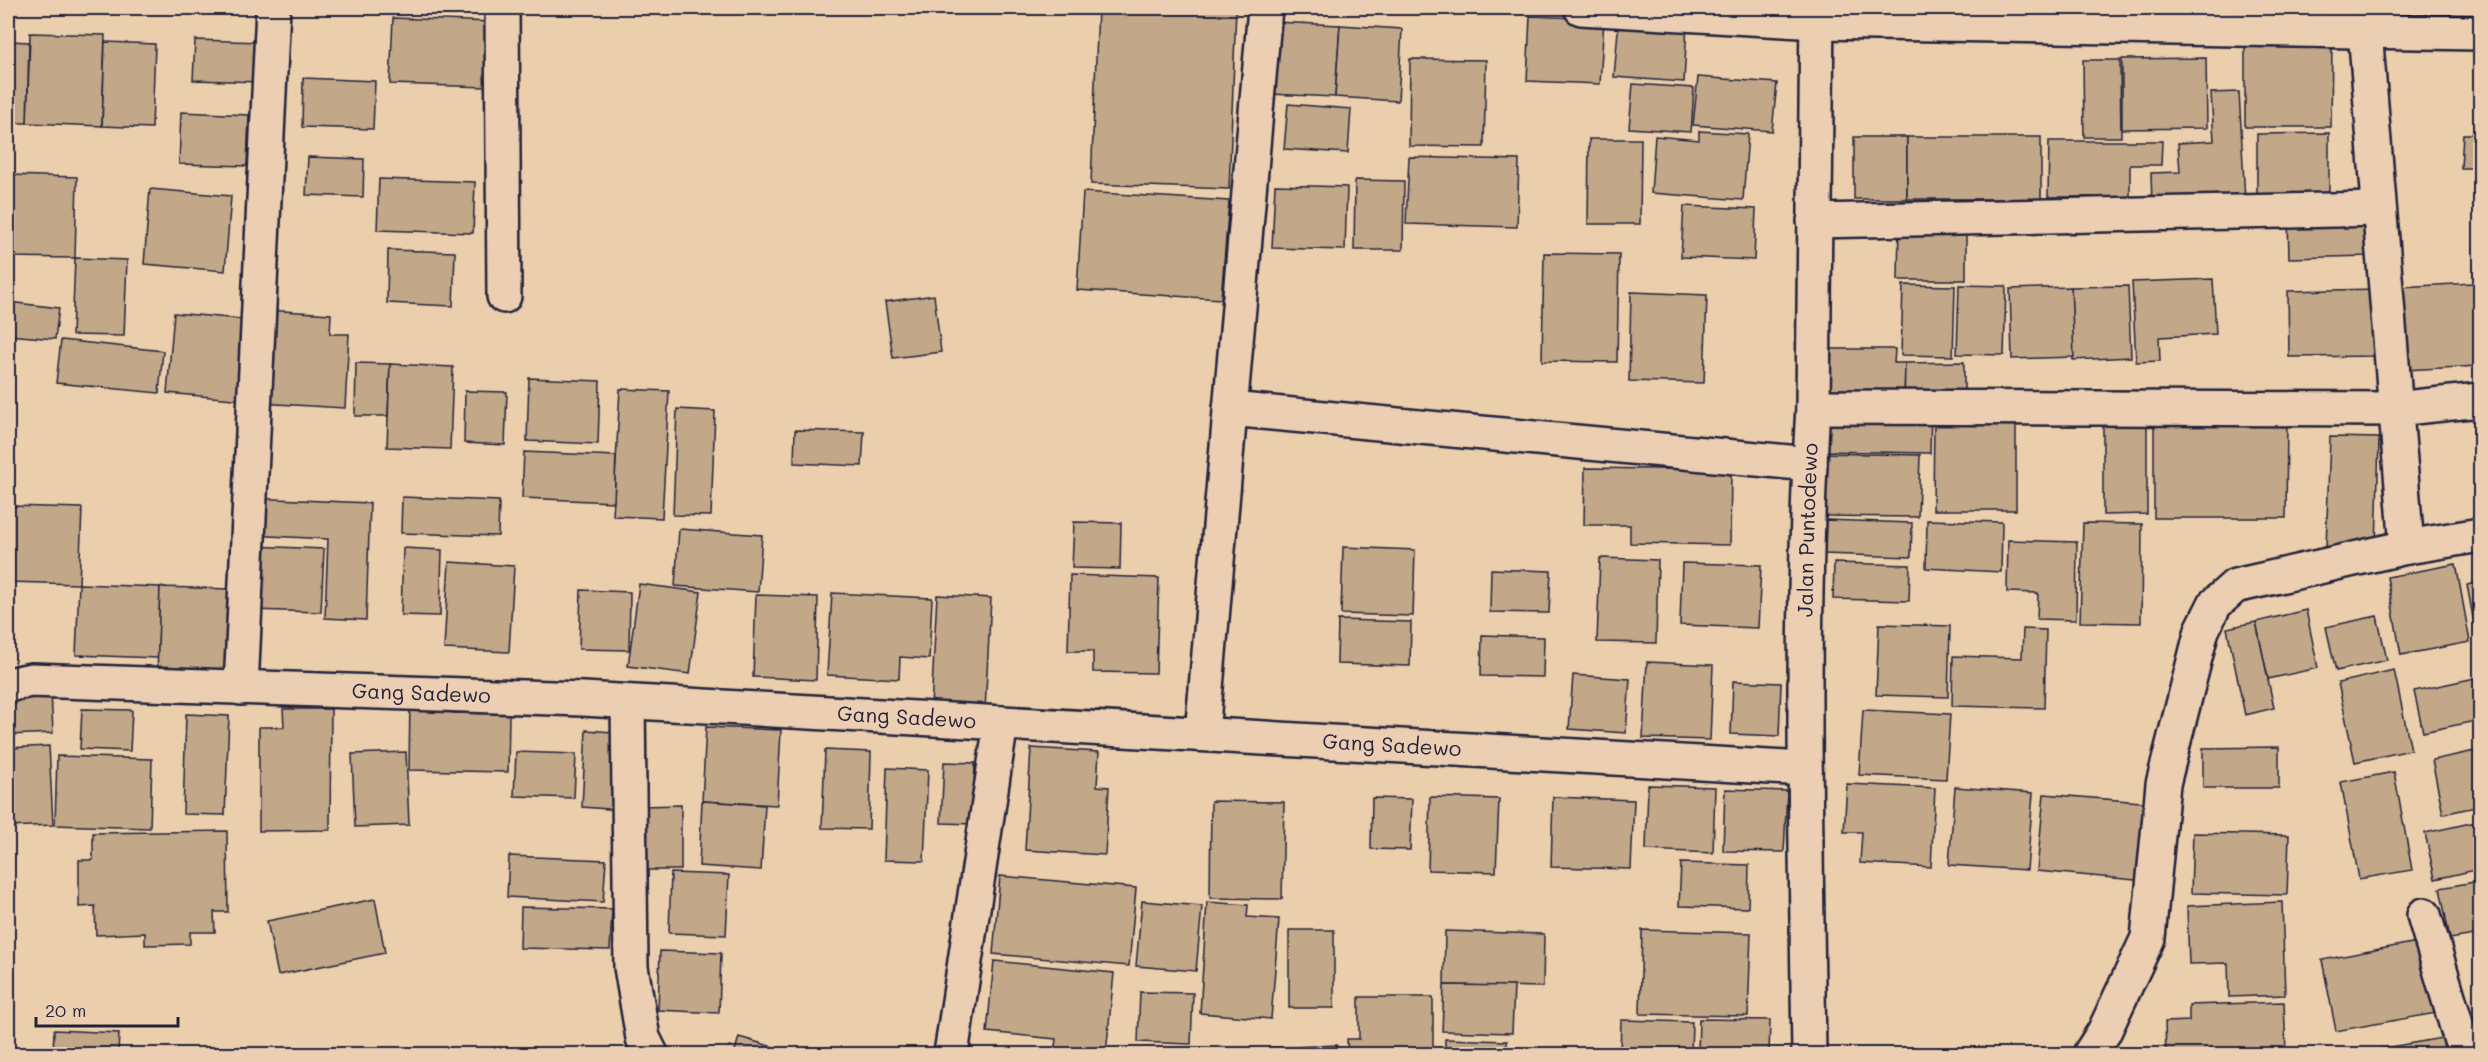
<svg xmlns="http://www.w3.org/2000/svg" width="2488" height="1062" viewBox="0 0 2488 1062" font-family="Mali,sans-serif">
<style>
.building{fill:#c2a889;stroke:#22223b;stroke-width:1.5}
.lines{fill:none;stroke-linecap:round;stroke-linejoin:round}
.street-casing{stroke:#22223b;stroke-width:38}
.street{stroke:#eccfb3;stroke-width:33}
.labels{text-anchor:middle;stroke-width:6;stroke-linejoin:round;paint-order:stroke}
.street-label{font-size:21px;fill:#22223b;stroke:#eccfb3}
</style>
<rect width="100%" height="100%" fill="#ebceac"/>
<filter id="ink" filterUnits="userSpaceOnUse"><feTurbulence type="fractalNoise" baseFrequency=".0167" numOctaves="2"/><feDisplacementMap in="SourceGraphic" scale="12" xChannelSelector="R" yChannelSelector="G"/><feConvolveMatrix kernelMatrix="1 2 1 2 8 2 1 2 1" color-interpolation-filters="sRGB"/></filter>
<g filter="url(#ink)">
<g class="building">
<polygon points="1098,8 1236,8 1229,189 1091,184"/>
<polygon points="1530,16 1604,19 1600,84 1527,81"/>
<polygon points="393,18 491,22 488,87 390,84"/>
<polygon points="1619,19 1687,24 1684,82 1614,77"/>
<polygon points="1273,22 1340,25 1335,97 1270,94"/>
<polygon points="1340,25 1402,29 1398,101 1335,97"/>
<polygon points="30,33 105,35 102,126 27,123"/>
<polygon points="2332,38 2331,127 2245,127 2245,39"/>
<polygon points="195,40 264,42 263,82 193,80"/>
<polygon points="8,41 29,42 27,123 8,123"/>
<polygon points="105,42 155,44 152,128 102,126"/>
<polygon points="2206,58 2207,128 2122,129 2122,59"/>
<polygon points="1410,59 1486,60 1484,147 1409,146"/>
<polygon points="2083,60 2120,60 2121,137 2084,137"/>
<polygon points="1698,77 1777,83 1772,131 1693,125"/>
<polygon points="303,78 375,81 373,129 302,127"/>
<polygon points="1633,84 1694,88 1691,132 1629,128"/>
<polygon points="2239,92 2245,200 2152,205 2151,173 2180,172 2178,143 2214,141 2211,93"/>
<polygon points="1288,104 1351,109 1348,153 1284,149"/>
<polygon points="181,112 249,115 247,166 179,164"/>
<polygon points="1699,131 1748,134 1743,200 1651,193 1655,136 1699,140"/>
<polygon points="2329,133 2329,199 2257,200 2257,134"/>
<polygon points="2463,134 2480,134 2480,203 2477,203 2478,168 2461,168"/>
<rect x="1854" y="137" width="53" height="62"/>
<rect x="1907" y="137" width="134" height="62"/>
<polygon points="1589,139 1641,139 1640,224 1588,224"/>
<polygon points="2049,141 2162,141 2161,165 2130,165 2130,197 2048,197"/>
<polygon points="308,157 364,159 363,197 306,195"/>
<polygon points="1409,157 1519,160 1517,227 1406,224"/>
<polygon points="8,175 77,177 75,258 8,257"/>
<polygon points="379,179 475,182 473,233 377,230"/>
<polygon points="1355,180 1404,181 1403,250 1354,250"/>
<polygon points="1275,185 1347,187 1345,250 1272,248"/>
<polygon points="150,189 231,196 225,271 144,264"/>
<polygon points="1083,192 1229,201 1221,299 1077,290"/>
<polygon points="1684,206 1756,209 1754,260 1681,257"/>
<polygon points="2368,218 2369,256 2289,258 2288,219"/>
<polygon points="1966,222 1966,280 1898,280 1899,224"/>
<polygon points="388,250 455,252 453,306 387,303"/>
<polygon points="1544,253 1619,254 1617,362 1542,361"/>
<polygon points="75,258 127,260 124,336 72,335"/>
<polygon points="2213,279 2216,334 2159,337 2160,361 2136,362 2132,282"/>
<polygon points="2474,283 2479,366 2404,370 2399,287"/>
<polygon points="1903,285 1955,286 1953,356 1901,355"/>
<polygon points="1959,285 2006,286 2004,355 1957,354"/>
<polygon points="2128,286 2131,357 2073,360 2071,287"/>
<polygon points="2071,287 2074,357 2012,359 2010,289"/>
<polygon points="2377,289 2378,356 2289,357 2288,291"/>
<polygon points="1631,292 1707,295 1704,383 1629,381"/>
<polygon points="934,295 941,352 893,358 885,302"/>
<polygon points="8,302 59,308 55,339 8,335"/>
<polygon points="266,310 331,314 330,334 349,334 345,408 260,403"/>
<polygon points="174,313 252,320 245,400 167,393"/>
<polygon points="61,340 163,351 159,393 56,383"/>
<polygon points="1828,349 1895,349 1894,363 1905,363 1904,406 1828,406"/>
<polygon points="1964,362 1964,406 1904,406 1905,363"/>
<polygon points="356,363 390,364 388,416 355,416"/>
<polygon points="390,364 453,367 450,449 387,447"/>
<polygon points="529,378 600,381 598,444 527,441"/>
<polygon points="620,389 669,391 662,518 613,516"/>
<polygon points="465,391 507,392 505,445 464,443"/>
<polygon points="1821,408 1931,410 1930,453 1820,451"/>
<polygon points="677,409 715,411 711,516 673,515"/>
<polygon points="1934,417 2016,417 2016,510 1933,510"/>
<polygon points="2154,420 2287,420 2286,518 2154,518"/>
<polygon points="2103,425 2147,425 2147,514 2103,515"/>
<polygon points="795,430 864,432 862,466 794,463"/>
<polygon points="2330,437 2379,438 2376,549 2326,548"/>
<polygon points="524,452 616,456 614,502 522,498"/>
<polygon points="1818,453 1920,455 1918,517 1817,516"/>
<polygon points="1585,468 1731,470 1730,545 1630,543 1630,525 1584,525"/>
<polygon points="402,497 499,501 498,536 401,533"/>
<polygon points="251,498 370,503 366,620 325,618 328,539 250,535"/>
<polygon points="10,506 82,508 79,584 8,582"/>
<polygon points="1826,520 1912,523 1911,557 1824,554"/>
<polygon points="1927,520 2002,522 2001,572 1926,568"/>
<polygon points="1074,522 1121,523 1120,569 1072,568"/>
<polygon points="2083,523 2142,524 2141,623 2080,622"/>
<polygon points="679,529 762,535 758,592 675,586"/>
<polygon points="2008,540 2077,542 2076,620 2037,619 2038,593 2007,592"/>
<polygon points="252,546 324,549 321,612 250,610"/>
<polygon points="1343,547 1415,550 1413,616 1341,614"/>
<polygon points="403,548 442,550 440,616 401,615"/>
<polygon points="1600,558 1658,560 1656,643 1597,642"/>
<polygon points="449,562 514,566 509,652 444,649"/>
<polygon points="1682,563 1761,565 1758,628 1680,625"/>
<polygon points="1834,563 1910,565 1909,601 1833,599"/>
<polygon points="2456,564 2470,642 2401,655 2387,577"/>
<polygon points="1491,569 1551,571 1549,613 1490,612"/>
<polygon points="1070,575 1159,578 1156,673 1093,672 1093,651 1068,651"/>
<polygon points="2480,582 2480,655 2467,585"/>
<polygon points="79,584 160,587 158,658 76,655"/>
<polygon points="639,584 701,592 690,674 628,666"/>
<polygon points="160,587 230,589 226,677 157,675"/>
<polygon points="581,590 630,592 629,650 579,649"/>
<polygon points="832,593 932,598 929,659 900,657 899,679 827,675"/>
<polygon points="756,595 818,597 816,680 753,677"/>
<polygon points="937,595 991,598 985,710 931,708"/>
<polygon points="2306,610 2318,668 2268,679 2256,622"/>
<polygon points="2377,616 2387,660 2336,671 2326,627"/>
<polygon points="1338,620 1411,622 1410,666 1337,664"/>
<polygon points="2256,622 2274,708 2245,715 2227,628"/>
<polygon points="1879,624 1950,626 1948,697 1876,695"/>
<polygon points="2023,629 2046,630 2044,708 1952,706 1953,656 2022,658"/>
<polygon points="1482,635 1544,637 1543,677 1481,676"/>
<polygon points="1647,662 1713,665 1710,740 1643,738"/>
<polygon points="2394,670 2411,750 2355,762 2338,683"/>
<polygon points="1573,675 1630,679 1626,733 1569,729"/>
<polygon points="2480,677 2480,720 2423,732 2414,691"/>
<polygon points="1733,681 1781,683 1779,736 1731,734"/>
<polygon points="51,691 53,733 8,735 8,692"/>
<polygon points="410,700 453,701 453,713 509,714 508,772 409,770"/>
<polygon points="82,709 132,710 130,751 80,749"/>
<polygon points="283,709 331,709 330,830 259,831 259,727 284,727"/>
<polygon points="1863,710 1950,714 1946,779 1859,775"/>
<polygon points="186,714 229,716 225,815 183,814"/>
<polygon points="706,727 781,730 777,805 702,801"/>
<polygon points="586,730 626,733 622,810 582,807"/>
<polygon points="49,746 53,825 8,827 8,748"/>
<polygon points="2279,747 2279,788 2203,788 2203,748"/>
<polygon points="1031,748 1099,752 1097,786 1109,787 1105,855 1025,850"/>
<polygon points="825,750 871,752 869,829 822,828"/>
<polygon points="2480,750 2480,806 2443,814 2432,760"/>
<polygon points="406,752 409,825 355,827 352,754"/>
<polygon points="516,752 576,754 574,798 514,796"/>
<polygon points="57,756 152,759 150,828 55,825"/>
<polygon points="944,762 975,763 973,824 941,823"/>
<polygon points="887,768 928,770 924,861 884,860"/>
<polygon points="2394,772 2412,870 2359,879 2341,782"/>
<polygon points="1847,784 1935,788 1931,867 1860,863 1862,832 1844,832"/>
<polygon points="1648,785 1715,787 1713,853 1646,850"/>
<polygon points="1955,787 2033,793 2027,870 1949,865"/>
<polygon points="1725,789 1787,791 1784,852 1723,851"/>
<polygon points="2044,794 2153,803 2146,881 2037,871"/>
<polygon points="1430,797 1499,799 1496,872 1428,870"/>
<polygon points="1553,797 1634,800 1631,869 1551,867"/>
<polygon points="1372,798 1412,799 1410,850 1371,849"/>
<polygon points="702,801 765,805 761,870 699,866"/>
<polygon points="1211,801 1284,802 1282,899 1210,898"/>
<polygon points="681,805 681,870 642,870 642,806"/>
<polygon points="2480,821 2480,869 2435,879 2425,833"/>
<polygon points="227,831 228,912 214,912 215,932 190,932 190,944 145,945 145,933 96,935 95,906 79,907 79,860 93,860 93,833"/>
<polygon points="2193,833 2289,835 2287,895 2191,893"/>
<polygon points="509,856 606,860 603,902 507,897"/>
<polygon points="1681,863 1749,865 1748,908 1679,906"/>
<polygon points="671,873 729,875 726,935 669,933"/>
<polygon points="1000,876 1136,888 1129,966 993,954"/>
<polygon points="2480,881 2480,934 2450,939 2440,888"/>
<polygon points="375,899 385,953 278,975 267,921"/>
<polygon points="1142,901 1202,906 1196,971 1136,966"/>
<polygon points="1207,902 1248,905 1247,917 1279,919 1271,1019 1200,1013"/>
<polygon points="2282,902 2285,995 2229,997 2228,963 2189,964 2187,906"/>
<polygon points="521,907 612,909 610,950 520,948"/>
<rect x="1289" y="930" width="45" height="78"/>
<polygon points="1642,930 1751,933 1748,1016 1640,1014"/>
<polygon points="1445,931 1544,934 1543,987 1444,985"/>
<polygon points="2428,940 2442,1012 2336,1031 2322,960"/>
<polygon points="660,951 721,953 719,1013 658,1010"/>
<polygon points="994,961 1114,973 1106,1054 1054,1054 1056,1039 987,1032"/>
<polygon points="1444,985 1514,986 1512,1033 1442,1031"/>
<polygon points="1140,992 1193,993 1191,1044 1138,1042"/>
<polygon points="1359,997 1433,997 1433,1054 1348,1054 1347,1039 1359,1039"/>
<polygon points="2284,1002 2286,1054 2166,1054 2165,1022 2189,1021 2189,1005"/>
<polygon points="1699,1019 1770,1020 1769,1054 1698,1054"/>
<polygon points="1621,1020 1692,1022 1691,1054 1620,1054"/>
<polygon points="54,1030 119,1033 118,1054 53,1054"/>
<polygon points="2453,1036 2456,1054 2362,1054 2362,1052"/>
<polygon points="739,1037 780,1049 778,1054 734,1054"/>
<polygon points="1445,1039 1507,1041 1507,1054 1445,1054"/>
<polygon points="1337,1045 1337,1054 1273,1054 1272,1048"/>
</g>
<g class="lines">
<g class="street-casing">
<g id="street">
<polyline points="502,8 504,296"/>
<polyline points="1581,8 1817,22 2480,33"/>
<polyline points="2365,31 2407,547"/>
<polyline points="1814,221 2379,209"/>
<polyline points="1813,407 2395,409 2480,400"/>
<polyline points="1230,409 1810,464"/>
<path id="s1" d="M8,685L31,680L583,699L1805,769"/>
<polyline points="241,688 273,8"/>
<polyline points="628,702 631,967 643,1038 651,1054"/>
<polyline points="1202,734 1265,8"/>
<polyline points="2424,915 2465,1054"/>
<polyline points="951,1054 1001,723"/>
<path id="s2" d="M1809,1054C1806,839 1800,622 1813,407L1817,8"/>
<polyline points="2090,1054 2104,1032 2148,938 2163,784 2202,630 2215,604 2235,586 2407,547 2480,535"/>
</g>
</g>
<use href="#street" class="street"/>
</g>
</g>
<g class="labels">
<g class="street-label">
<text dy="7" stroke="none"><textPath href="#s2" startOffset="524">Jalan Puntodewo</textPath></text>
<text dy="7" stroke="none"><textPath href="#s1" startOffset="414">Gang Sadewo</textPath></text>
<text dy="7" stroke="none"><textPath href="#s1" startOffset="900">Gang Sadewo</textPath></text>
<text dy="7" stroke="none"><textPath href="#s1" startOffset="1386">Gang Sadewo</textPath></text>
</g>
</g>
<rect width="2488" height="1062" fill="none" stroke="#eccfb3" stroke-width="30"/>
<rect x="15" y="15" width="2458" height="1032" fill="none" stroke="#22223b" stroke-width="2" filter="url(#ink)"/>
<path d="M36 1017v9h142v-9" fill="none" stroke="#22223b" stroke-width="3"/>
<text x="45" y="1017" font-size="18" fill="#22223b" stroke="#eccfb3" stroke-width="4.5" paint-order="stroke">20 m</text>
</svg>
